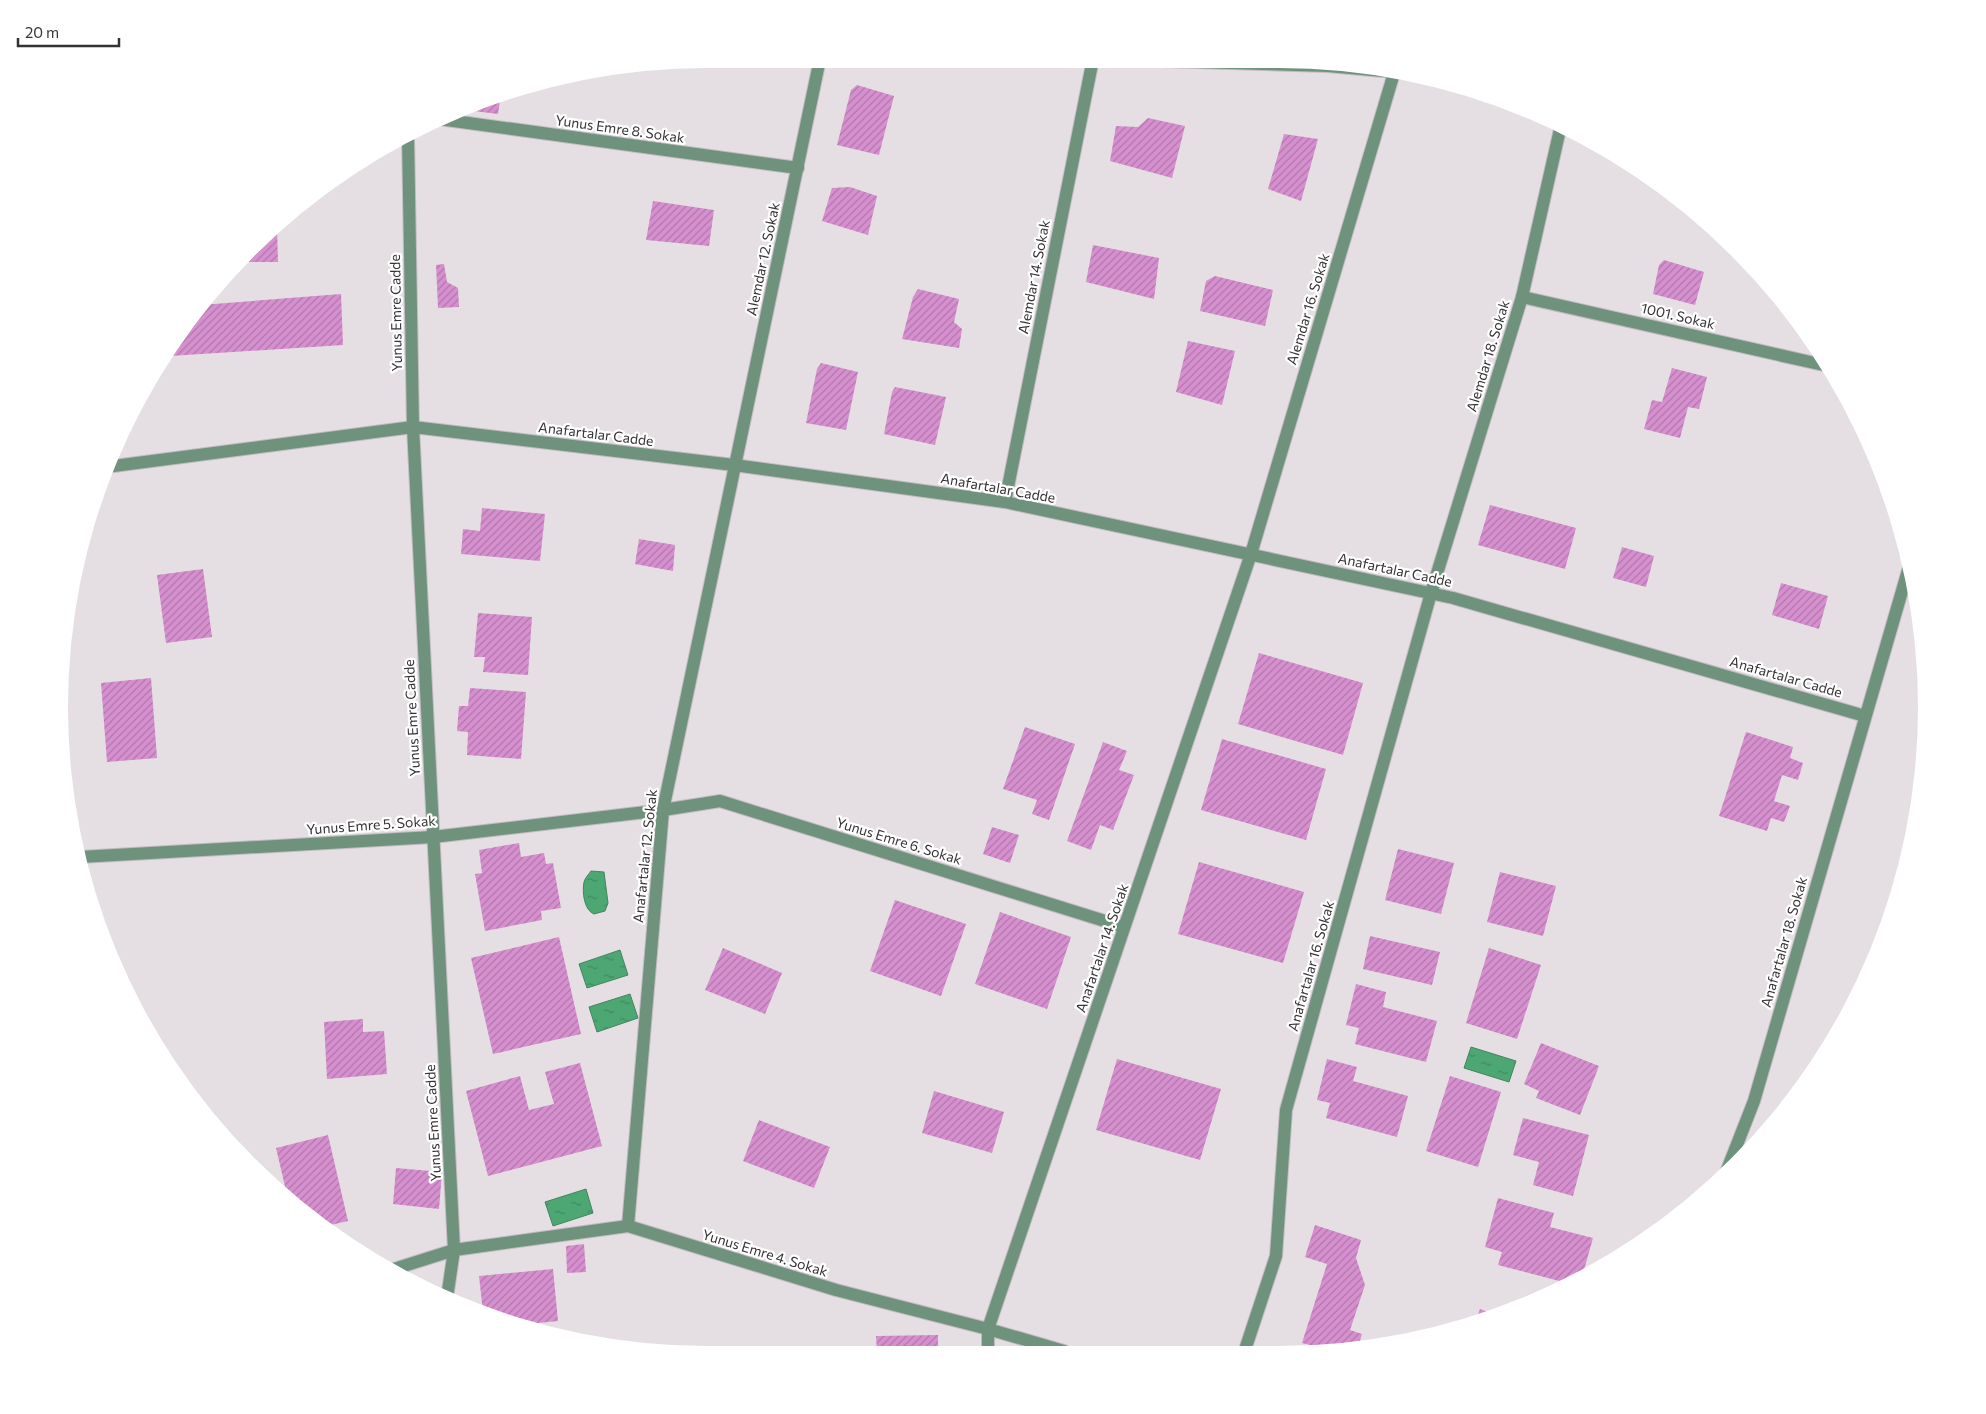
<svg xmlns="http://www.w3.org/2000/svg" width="1986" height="1414" viewBox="0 0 1986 1414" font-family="Commissioner,sans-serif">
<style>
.water{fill:url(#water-ripples);stroke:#458460}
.building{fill:url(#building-hatch)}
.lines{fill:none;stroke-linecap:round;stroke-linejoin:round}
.minor-casing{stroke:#c2bcc1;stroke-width:14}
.minor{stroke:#6e927b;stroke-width:12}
.labels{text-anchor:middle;stroke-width:4.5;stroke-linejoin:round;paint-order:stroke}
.street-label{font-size:14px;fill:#353234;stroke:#fff}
</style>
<defs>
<pattern id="water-ripples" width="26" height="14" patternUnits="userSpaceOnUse" patternTransform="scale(1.25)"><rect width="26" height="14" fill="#4ca773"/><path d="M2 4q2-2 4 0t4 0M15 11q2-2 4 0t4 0" fill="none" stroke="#40895f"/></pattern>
<pattern id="building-hatch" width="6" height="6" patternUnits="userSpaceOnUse" patternTransform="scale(1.25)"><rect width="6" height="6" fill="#d790cf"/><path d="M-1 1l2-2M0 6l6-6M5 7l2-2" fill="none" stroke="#af76a9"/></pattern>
</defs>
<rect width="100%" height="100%" fill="#e5dfe4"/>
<g class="water">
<path d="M591,871L604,872L608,903L605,911L594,914C584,910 582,892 584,882C585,878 589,874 591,871Z"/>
<polygon points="620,950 628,975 587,988 579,964"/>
<polygon points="630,994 638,1018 597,1032 589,1007"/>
<polygon points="1471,1047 1516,1061 1509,1082 1464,1068"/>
<polygon points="586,1189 593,1213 553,1226 545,1202"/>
</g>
<g class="building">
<polygon points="857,85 894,96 879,155 837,145 851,90"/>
<polygon points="501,94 498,114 458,109 459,108"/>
<polygon points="1148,118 1185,126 1172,178 1110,161 1116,126 1138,127"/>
<polygon points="1284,134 1318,139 1301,201 1268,189"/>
<polygon points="850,187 877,196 868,235 822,221 832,188"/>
<polygon points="653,201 714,210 709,246 646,240"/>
<polygon points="277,229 278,262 243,262 243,259"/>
<polygon points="1093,245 1159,258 1154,299 1086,282"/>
<polygon points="1664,260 1704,272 1695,305 1653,294 1659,265"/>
<polygon points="444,264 447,282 458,288 459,307 438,308 436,265"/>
<polygon points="1215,276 1273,290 1265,326 1200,311 1206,281"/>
<polygon points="918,289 959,299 954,322 962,329 959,348 902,339 913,297"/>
<polygon points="341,294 343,345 170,356 169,350 201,305"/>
<polygon points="1188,341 1235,351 1222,405 1176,392"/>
<polygon points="821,363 858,372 846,430 806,423 817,369"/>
<polygon points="1672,368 1707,377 1699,409 1688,407 1680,438 1644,429 1652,400 1662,402"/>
<polygon points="895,387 946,397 935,445 884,434 892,392"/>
<polygon points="1490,505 1576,528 1565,569 1478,545"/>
<polygon points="482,508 545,514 540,561 461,554 463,529 480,531"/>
<polygon points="639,539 675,545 673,571 635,564"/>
<polygon points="1622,547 1654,556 1646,587 1613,578"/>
<polygon points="203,569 212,637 166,643 157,575"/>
<polygon points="1781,583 1828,596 1819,629 1772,615"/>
<polygon points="478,613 532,617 528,675 483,672 485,657 474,657"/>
<polygon points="1259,653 1363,683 1343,755 1238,724"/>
<polygon points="151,678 157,758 107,762 101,683"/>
<polygon points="470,688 526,692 521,759 467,755 468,732 457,731 459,706 468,706"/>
<polygon points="1025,727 1075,744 1049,820 1032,814 1037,800 1003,789"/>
<polygon points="1746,732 1793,747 1790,758 1803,763 1798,780 1782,775 1774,801 1790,806 1784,822 1771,818 1767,831 1719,816"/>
<polygon points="1222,739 1326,769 1306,840 1201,810"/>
<polygon points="1103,742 1127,751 1119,770 1134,775 1113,830 1100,825 1091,850 1067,841"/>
<polygon points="992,827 1019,835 1010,863 983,854"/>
<polygon points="519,843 521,857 544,853 546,864 553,863 561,908 541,911 542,920 485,931 475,874 482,873 479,850"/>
<polygon points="1398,849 1454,863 1441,914 1385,900"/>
<polygon points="1199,862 1304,892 1283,963 1178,934"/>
<polygon points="1500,872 1556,886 1543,936 1487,922"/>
<polygon points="895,900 966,924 941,996 870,971"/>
<polygon points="1000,912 1071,937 1047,1009 975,984"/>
<polygon points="1370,936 1440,952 1432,985 1363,969"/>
<polygon points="559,937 581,1034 493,1054 471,958"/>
<polygon points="723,948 782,973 765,1014 705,990"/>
<polygon points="1489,948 1541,965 1517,1039 1466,1023"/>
<polygon points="1356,984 1386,992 1383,1007 1437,1021 1426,1062 1355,1044 1359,1028 1346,1025"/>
<polygon points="363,1019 363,1032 384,1031 387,1074 327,1079 324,1022"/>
<polygon points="1541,1043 1599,1066 1580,1115 1536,1098 1539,1091 1524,1084"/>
<polygon points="1117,1059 1221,1089 1200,1160 1096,1130"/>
<polygon points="1327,1059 1357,1067 1353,1081 1408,1096 1397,1137 1326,1118 1330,1103 1317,1100"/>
<polygon points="580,1063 602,1146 488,1176 466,1091 520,1076 529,1110 554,1104 545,1072"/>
<polygon points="1450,1076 1501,1092 1478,1167 1426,1151"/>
<polygon points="934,1091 1004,1112 992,1153 922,1133"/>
<polygon points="1523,1118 1589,1135 1573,1196 1533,1185 1539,1162 1513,1155"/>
<polygon points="759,1120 830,1147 814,1188 743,1161"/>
<polygon points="328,1135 348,1221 322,1227 313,1221 303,1210 301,1211 288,1199 276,1148"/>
<polygon points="396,1168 442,1172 439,1209 393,1204"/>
<polygon points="1498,1198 1554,1213 1550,1227 1593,1238 1582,1277 1571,1284 1498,1265 1502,1252 1485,1247"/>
<polygon points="1315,1225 1361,1240 1356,1258 1365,1285 1350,1330 1362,1334 1357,1350 1313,1350 1314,1346 1302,1343 1327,1264 1305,1257"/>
<polygon points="584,1244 586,1272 567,1273 566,1246"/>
<polygon points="553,1269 558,1321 518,1325 483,1312 479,1276"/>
<polygon points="1480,1309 1496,1315 1475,1323"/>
<polygon points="938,1335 938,1352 877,1353 876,1336"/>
</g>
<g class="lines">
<g class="minor-casing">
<g id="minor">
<polyline points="439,119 798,168"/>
<polyline points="408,135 413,427 454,1250 447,1298"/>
<polyline points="1522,297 1828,366"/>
<polyline points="106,467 413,427 734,465 1005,502 1453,598 1865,716"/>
<polyline points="1005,502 1093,59 1328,66 1416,74"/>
<polyline points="80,857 433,837 663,810 720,801 1124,927"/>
<polyline points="1725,1175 1754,1101 1909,567"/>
<polyline points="628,1226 663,810 820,59"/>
<polyline points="391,1270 454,1250 628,1226 836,1290 988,1329 1064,1351"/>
<polyline points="1245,1350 1276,1256 1286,1110 1431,593 1522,297 1561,125"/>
<polyline points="988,1352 988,1329 1251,554 1394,73"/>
</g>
</g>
<use href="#minor" class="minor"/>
</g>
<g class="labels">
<g class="street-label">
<text transform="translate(620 129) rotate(8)" y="5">Yunus Emre 8. Sokak</text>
<text transform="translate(763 259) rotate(-78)" y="5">Alemdar 12. Sokak</text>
<text transform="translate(1034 277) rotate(-79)" y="5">Alemdar 14. Sokak</text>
<text transform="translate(1308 309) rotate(-73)" y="5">Alemdar 16. Sokak</text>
<text transform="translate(396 313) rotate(-91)" y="5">Yunus Emre Cadde</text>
<text transform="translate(1678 316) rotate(13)" y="5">1001. Sokak</text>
<text transform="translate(1488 356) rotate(-73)" y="5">Alemdar 18. Sokak</text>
<text transform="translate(596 434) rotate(7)" y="5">Anafartalar Cadde</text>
<text transform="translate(998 488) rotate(10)" y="5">Anafartalar Cadde</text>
<text transform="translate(1395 570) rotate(12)" y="5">Anafartalar Cadde</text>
<text transform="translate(1786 677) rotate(16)" y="5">Anafartalar Cadde</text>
<text transform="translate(412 718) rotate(-93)" y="5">Yunus Emre Cadde</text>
<text transform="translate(371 825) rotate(-4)" y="5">Yunus Emre 5. Sokak</text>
<text transform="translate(899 841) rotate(17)" y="5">Yunus Emre 6. Sokak</text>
<text transform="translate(645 856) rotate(-84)" y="5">Anafartalar 12. Sokak</text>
<text transform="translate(1784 942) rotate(-74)" y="5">Anafartalar 18. Sokak</text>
<text transform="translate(1102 948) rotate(-71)" y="5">Anafartalar 14. Sokak</text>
<text transform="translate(1311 966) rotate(-74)" y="5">Anafartalar 16. Sokak</text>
<text transform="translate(433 1123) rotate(-93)" y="5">Yunus Emre Cadde</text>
<text transform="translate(765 1253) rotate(17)" y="5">Yunus Emre 4. Sokak</text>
</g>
</g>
<path d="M0 0H1986V1414H0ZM707 68H1279A639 639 0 0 1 1918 707V707A639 639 0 0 1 1279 1346H707A639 639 0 0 1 68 707V707A639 639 0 0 1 707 68Z" fill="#fff" fill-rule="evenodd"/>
<path d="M18 38v8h101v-8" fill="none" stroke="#353234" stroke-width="2.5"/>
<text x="25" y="38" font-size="15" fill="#353234" stroke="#ffffff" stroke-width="4" paint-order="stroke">20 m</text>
</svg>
